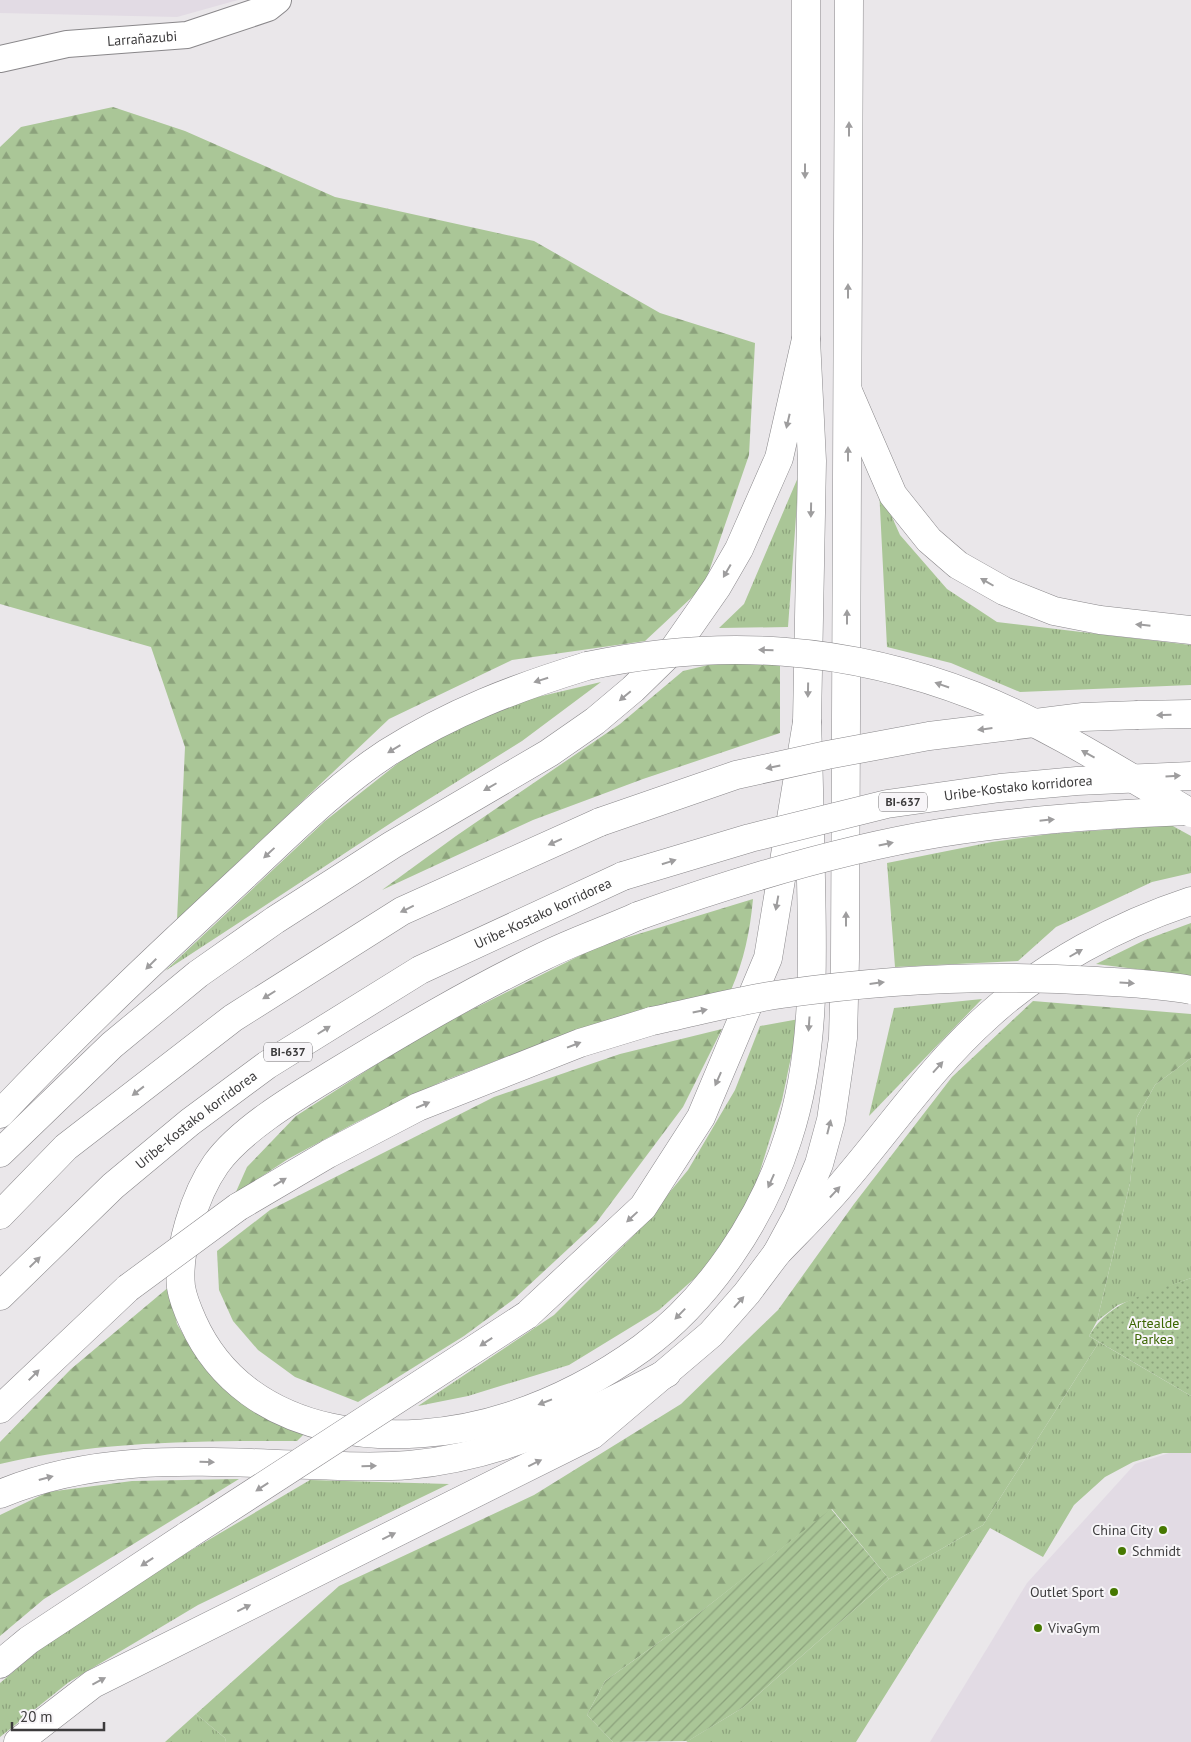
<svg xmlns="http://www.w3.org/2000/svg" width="1191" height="1742" viewBox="0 0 1191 1742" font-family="'PT Sans',sans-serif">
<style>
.built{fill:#e2dbe4}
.grass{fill:url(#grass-tufts)}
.forest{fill:url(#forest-firs)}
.park{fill:url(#park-dots)}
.garden{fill:url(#garden-furrows)}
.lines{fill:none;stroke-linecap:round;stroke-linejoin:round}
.street-casing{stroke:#89878a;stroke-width:28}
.secondary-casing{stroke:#89878a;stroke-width:29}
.highway-casing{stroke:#89878a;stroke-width:29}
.street{stroke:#fff;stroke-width:26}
.secondary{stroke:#fff;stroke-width:28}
.highway{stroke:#fff;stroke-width:28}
.secondary-bridge-casing{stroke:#89878a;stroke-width:29;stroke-linecap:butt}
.highway-bridge-casing{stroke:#89878a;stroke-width:29;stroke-linecap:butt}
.secondary-bridge{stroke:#fff;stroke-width:28}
.highway-bridge{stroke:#fff;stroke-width:28}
.oneway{fill:#9e9d9e}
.poi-dot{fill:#467800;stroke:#f7f5f8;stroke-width:2}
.labels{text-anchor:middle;stroke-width:4;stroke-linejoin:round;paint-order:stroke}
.shield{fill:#f7f5f8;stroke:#747374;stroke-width:1}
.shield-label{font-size:12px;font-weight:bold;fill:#3c3b3c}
.street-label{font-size:14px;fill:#3c3b3c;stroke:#f7f5f8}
.park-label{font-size:14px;fill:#3a6501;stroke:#f7f5f8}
.poi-label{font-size:14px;fill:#3c3b3c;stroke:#f7f5f8;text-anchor:end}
</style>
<defs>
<pattern id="grass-tufts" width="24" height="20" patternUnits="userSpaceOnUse" patternTransform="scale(1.25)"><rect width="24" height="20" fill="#aac697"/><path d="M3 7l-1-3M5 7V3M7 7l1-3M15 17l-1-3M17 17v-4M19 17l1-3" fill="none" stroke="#8ca27c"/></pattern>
<pattern id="forest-firs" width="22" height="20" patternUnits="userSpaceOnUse" patternTransform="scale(1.25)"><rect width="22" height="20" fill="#aac697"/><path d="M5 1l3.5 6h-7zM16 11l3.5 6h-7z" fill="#8ca27c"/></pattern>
<pattern id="park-dots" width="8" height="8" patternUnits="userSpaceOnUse" patternTransform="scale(1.25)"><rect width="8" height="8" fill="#aac697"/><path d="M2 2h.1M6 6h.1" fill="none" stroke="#8ca27c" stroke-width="1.8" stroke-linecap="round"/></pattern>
<pattern id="garden-furrows" width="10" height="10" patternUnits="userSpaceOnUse" patternTransform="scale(1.25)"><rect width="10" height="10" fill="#aac697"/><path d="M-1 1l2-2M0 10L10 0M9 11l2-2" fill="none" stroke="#8ca27c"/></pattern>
</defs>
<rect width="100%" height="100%" fill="#eae7ea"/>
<g class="built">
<polygon points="0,0 238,0 177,17 0,13"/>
<polygon points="1191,1446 1191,1742 930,1742 1027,1583 1135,1464"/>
</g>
<g class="grass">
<polygon points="799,475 788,627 719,628 744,604"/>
<polygon points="879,488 900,535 947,589 997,622 1191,645 1191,685 1020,692 951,663 887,647"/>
<polygon points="601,682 522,741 397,819 165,971 325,821 411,753 508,704"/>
<polygon points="1171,825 1191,836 1191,873 1152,882 1056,927 1018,961 895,967 887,863 992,842 1050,834"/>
<polygon points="982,999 869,1116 894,1008"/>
<polygon points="799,1019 782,1100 751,1200 705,1269 659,1310 569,1365 468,1396 418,1406 554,1315 635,1234 688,1170 735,1090 760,1026"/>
<polygon points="1191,1058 1191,1278 1118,1305 1097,1321 1130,1183 1137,1117 1155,1085"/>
<polygon points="1099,1342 1191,1396 1191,1453 1163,1453 1133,1462 1105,1477 1074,1505 1043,1557 990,1528 856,1742 686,1742 744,1707 889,1579 983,1525"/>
<polygon points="310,1480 449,1484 198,1605 69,1682 0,1737 0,1683 52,1639 178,1558"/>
<polygon points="196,1714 225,1738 226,1742 165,1742"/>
</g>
<g class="forest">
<polygon points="113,107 185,131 335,197 534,241 660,313 755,343 749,455 704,586 645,641 512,660 389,719 177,920 185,747 151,647 0,604 0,147 21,127"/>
<polygon points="721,662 780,665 780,733 643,779 533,820 382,890 456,836 620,724 683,671"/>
<path d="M753,899C750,931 744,961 731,990L574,1031L443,1081L357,1122L288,1159L235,1194L247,1167L296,1116L425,1033L599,946Z"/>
<polygon points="1191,923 1191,976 1096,964 1145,940"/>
<polygon points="1033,1001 1191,1014 1191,1058 1155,1085 1137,1117 1130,1183 1097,1321 1089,1336 1099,1342 983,1525 889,1579 832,1509 694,1617 605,1681 587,1715 613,1742 226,1742 225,1738 196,1714 339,1586 534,1495 681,1404 778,1310 854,1204 952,1077"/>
<polygon points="722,1029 683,1107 596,1223 514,1299 464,1336 358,1402 295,1377 258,1350 233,1321 219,1290 217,1251 270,1210 494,1097 620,1054"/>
<path d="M170,1286L177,1324L199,1361L249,1403L311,1427L297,1441C197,1441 98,1441 0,1464V1442L71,1369Z"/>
<polygon points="239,1479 44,1599 0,1636 0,1515 48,1492 132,1481"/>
</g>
<path class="park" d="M1191,1278V1396L1089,1336C1110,1299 1153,1292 1191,1278Z"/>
<polygon class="garden" points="831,1509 889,1579 744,1707 688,1741 613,1742 587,1715 605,1681 694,1617"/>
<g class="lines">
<g class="street-casing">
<g id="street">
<path id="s1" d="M0,59L67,44L187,35L268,8L278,0"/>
</g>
</g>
<g class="secondary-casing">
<g id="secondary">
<polyline points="527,1315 643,1207 701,1117 768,958 807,722 812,461 806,339 806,0"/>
<polyline points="0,1664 29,1640 188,1535"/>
<polyline points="18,1742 93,1684 592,1435 711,1334 747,1293 777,1253 797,1216 819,1164 831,1120 843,1038 845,959 849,0"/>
</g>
</g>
<g class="highway-casing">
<g id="highway">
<polyline points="848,391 893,495 929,540 958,565 1004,591 1054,611 1100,620 1191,630"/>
<polyline points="1138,715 1191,714"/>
<path d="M638,916C607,930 574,941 544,956C471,991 402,1032 333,1074C297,1096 241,1129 216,1164C195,1194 177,1250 181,1287C183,1300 188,1311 193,1322C247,1442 400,1452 510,1416C556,1401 602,1377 642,1348C709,1299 763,1218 788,1138C815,1056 813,966 811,880C810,828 809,775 807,722"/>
<path d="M0,1114C78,1031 161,953 244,876C289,834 335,787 387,753C452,712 515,688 587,666"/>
<polyline points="0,1153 112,1045 198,974 275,920 392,845 549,753 595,721 633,689 673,650 717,587 739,549 779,458 806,339"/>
<polyline points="238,1207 328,1154 418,1107 580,1043 652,1021"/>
<polyline points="0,1215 66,1147 233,1018 402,911 600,822"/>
<path d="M777,1253C799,1230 822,1208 842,1184C891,1127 932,1066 988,1016C1045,964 1118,925 1191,901"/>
<path id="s2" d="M0,1296L113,1186L190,1122L267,1065L420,970L623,876"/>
<polyline points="0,1409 128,1288"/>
<path d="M0,1494C101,1452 204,1462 310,1465C343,1466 376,1468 409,1465C505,1456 583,1416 667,1373"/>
</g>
</g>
<use href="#street" class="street"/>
<use href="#secondary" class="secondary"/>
<use href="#highway" class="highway"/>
<g class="secondary-bridge-casing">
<polyline id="secondary-bridge" points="188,1535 527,1315"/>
</g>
<g class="highway-bridge-casing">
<g id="highway-bridge">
<path d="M587,666C721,638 847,646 975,696C1050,726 1121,772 1191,813"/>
<polyline points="600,822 736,775 827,755 929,736 1083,717 1138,715"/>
<path id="s3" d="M623,876L750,838L887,804L1000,788L1077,781L1191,776"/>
<path d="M638,916C736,881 837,850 940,833C1023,820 1106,814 1189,811"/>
<path d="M652,1021C695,1012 739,1000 782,994C887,979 991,974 1097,981C1128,983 1160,984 1191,990"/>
<polyline points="128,1288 238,1207"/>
</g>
</g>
<use href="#secondary-bridge" class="secondary-bridge"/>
<use href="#highway-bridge" class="highway-bridge"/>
</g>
<defs><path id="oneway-solid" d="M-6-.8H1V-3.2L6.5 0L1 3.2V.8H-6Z" transform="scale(1.25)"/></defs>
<g class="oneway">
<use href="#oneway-solid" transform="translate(849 129) rotate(-90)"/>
<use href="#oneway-solid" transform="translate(805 171) rotate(90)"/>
<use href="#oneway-solid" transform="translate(848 291) rotate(-90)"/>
<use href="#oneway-solid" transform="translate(788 421) rotate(103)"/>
<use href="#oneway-solid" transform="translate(848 454) rotate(-90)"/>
<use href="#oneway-solid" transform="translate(811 510) rotate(91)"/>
<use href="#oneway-solid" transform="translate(727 571) rotate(120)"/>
<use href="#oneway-solid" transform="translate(987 582) rotate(-150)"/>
<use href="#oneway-solid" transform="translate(847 617) rotate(-90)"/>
<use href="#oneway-solid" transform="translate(1143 625) rotate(-174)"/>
<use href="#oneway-solid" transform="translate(766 650) rotate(-179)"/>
<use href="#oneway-solid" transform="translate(541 680) rotate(163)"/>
<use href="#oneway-solid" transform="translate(942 685) rotate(-161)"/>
<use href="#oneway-solid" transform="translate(808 690) rotate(91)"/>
<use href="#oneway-solid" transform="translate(625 696) rotate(140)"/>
<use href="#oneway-solid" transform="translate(1164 715) rotate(178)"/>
<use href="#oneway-solid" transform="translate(985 729) rotate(173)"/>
<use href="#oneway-solid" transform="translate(394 749) rotate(149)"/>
<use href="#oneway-solid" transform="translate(1088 754) rotate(-151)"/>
<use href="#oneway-solid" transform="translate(773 767) rotate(168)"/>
<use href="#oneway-solid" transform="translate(1173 776) rotate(-3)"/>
<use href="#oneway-solid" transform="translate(490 787) rotate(150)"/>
<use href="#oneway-solid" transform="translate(1047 820) rotate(-6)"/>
<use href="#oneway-solid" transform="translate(555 842) rotate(156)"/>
<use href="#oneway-solid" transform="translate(886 844) rotate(-12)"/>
<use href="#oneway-solid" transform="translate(269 853) rotate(137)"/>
<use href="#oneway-solid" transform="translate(669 862) rotate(-17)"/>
<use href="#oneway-solid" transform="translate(777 903) rotate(100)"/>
<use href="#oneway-solid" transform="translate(407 909) rotate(154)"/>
<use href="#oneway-solid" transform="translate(846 919) rotate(-90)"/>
<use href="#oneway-solid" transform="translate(1076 953) rotate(-30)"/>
<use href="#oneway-solid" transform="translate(151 964) rotate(135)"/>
<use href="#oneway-solid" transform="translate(877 983) rotate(-7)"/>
<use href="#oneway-solid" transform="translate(1127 983) rotate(4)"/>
<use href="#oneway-solid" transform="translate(269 995) rotate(148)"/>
<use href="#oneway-solid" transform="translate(700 1011) rotate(-12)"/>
<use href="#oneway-solid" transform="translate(809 1024) rotate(94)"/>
<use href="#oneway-solid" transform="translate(324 1030) rotate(-32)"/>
<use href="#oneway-solid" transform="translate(574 1045) rotate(-21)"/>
<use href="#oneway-solid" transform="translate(938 1067) rotate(-48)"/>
<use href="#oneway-solid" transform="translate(718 1079) rotate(114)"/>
<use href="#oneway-solid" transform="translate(138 1091) rotate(142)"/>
<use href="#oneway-solid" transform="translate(423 1105) rotate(-23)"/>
<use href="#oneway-solid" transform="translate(829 1127) rotate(-76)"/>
<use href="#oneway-solid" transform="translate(771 1181) rotate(114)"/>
<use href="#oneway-solid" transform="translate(280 1182) rotate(-31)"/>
<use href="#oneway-solid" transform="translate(835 1192) rotate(-47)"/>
<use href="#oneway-solid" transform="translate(632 1217) rotate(137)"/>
<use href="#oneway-solid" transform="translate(35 1262) rotate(-44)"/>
<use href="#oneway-solid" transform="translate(739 1302) rotate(-48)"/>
<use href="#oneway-solid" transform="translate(680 1314) rotate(134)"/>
<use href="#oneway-solid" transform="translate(486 1342) rotate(147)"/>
<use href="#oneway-solid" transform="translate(34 1375) rotate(-45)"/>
<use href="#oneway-solid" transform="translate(545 1402) rotate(159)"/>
<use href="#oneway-solid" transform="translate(207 1462) rotate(2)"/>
<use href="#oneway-solid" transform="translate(535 1463) rotate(-26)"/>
<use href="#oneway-solid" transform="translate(369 1466) rotate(-1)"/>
<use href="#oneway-solid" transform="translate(46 1478) rotate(-15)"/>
<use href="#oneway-solid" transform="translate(262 1487) rotate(147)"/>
<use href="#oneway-solid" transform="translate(389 1536) rotate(-26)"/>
<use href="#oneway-solid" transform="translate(147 1562) rotate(147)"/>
<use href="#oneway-solid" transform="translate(244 1608) rotate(-26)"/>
<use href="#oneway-solid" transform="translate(99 1681) rotate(-28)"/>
</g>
<g class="poi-dot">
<circle cx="1163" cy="1530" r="5"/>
<circle cx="1122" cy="1551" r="5"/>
<circle cx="1114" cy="1592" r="5"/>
<circle cx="1038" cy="1628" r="5"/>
</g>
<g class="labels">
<g class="shield">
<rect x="879" y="792.5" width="48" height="19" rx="4"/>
<rect x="264" y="1042.5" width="48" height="19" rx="4"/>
</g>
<g class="shield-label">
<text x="903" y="806">BI-637</text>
<text x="288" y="1056">BI-637</text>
</g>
<g class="street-label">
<text dy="5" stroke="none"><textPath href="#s1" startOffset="144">Larrañazubi</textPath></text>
<text dy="5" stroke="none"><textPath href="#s3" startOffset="406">Uribe-Kostako korridorea</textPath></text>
<text dy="5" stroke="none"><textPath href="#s2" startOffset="669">Uribe-Kostako korridorea</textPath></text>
<text dy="5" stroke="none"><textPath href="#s2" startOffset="264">Uribe-Kostako korridorea</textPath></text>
</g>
<g class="park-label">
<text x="1154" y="1328">Artealde<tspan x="1154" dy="16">Parkea</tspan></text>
</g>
<g class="poi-label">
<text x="1153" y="1535">China City</text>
<text x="1132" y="1556" text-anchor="start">Schmidt</text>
<text x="1104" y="1597">Outlet Sport</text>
<text x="1048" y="1633" text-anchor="start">VivaGym</text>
</g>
</g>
<path d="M12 1722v8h92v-8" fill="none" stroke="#3c3b3c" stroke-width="2.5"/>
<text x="20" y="1722" font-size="15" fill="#3c3b3c" stroke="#f7f5f8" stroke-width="4" paint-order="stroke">20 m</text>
</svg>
